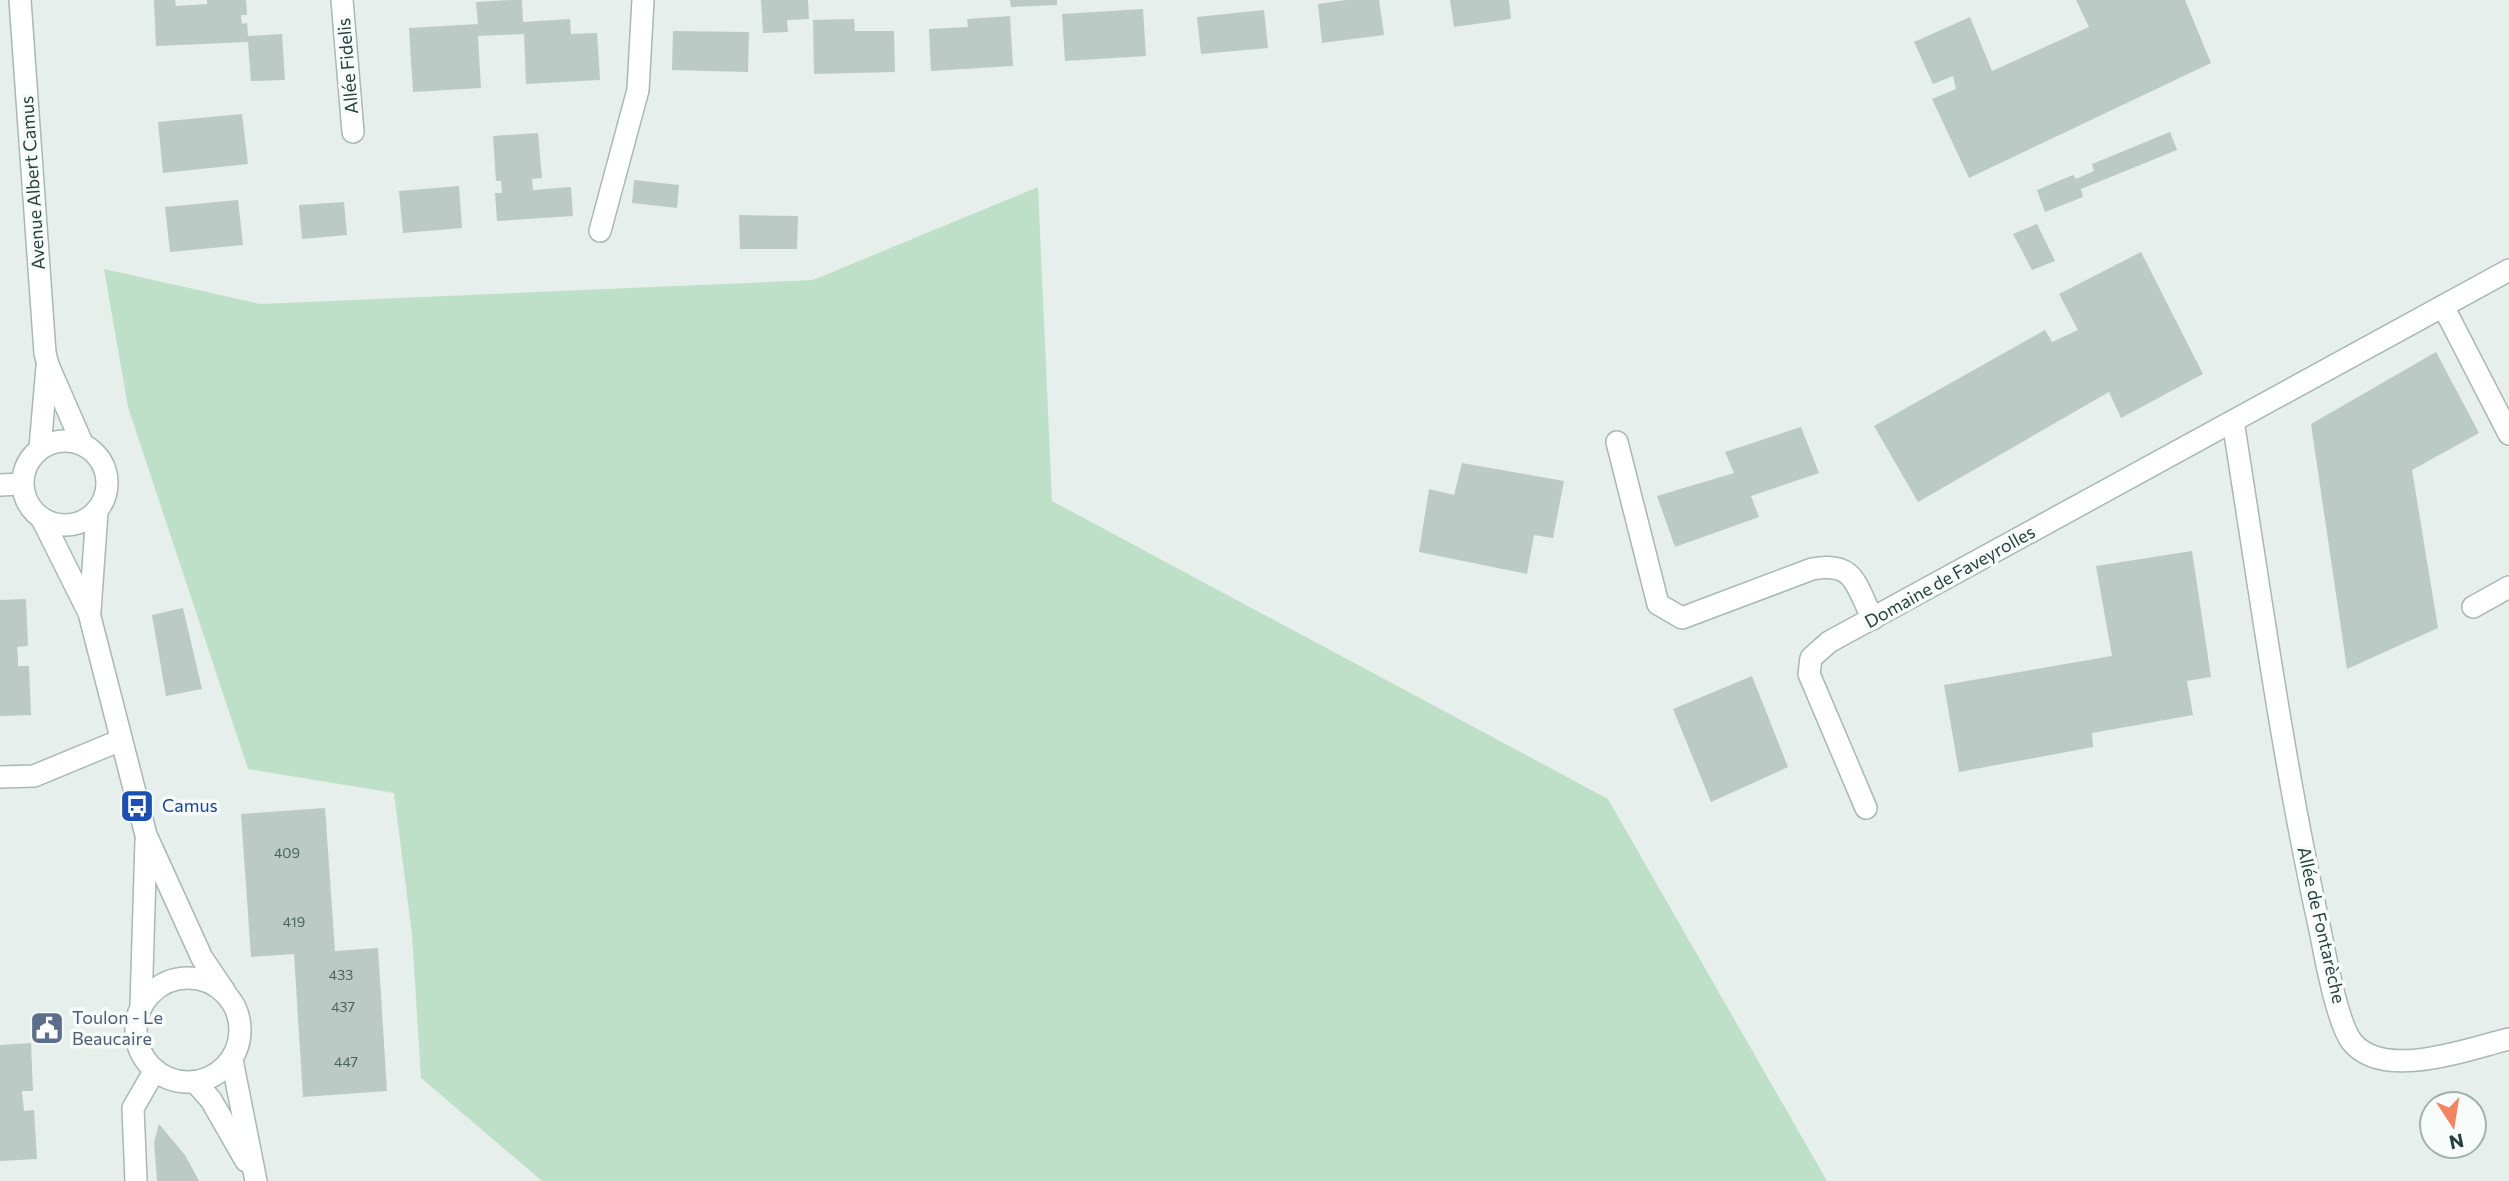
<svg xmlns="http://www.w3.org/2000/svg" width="2509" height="1181" viewBox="0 0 2509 1181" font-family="Commissioner,sans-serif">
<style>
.green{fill:#bfe0c8}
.building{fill:#bbcac4}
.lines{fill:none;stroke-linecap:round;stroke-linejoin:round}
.minor-casing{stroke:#a8b8b2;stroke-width:24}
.minor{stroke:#fff;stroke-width:21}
.labels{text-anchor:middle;stroke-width:7;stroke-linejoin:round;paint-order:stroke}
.number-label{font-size:14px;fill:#4a645c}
.street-label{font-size:18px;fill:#24423a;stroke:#f7fbf9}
.transit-label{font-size:18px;fill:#164399;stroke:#f7fbf9;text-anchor:start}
.service-label{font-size:18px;fill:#4e5e75;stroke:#f7fbf9;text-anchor:start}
</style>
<rect width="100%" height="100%" fill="#e6efeb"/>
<polygon class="green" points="1038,187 1052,501 1608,799 1827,1181 542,1181 421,1078 412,935 394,793 248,769 128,407 104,269 260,304 813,280"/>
<g class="building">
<polygon points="154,0 175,0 176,6 207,4 207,0 246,0 247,15 241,15 242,24 247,23 248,36 282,34 285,80 251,81 248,42 156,46"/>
<polygon points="511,0 522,0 523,22 570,19 571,34 597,33 600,80 526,84 524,34 478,36 481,88 413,92 409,28 478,24 476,2"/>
<polygon points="761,0 808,0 809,19 787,20 788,32 763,33"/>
<polygon points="1010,0 1057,0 1057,5 1011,7"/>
<polygon points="1346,0 1379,0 1384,35 1322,43 1318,4"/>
<polygon points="1450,0 1509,0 1511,19 1454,27"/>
<polygon points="2076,0 2185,0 2211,63 1969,178 1932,99 1956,89 1953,76 1933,84 1914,42 1970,17 1992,71 2089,27"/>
<polygon points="1143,9 1146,56 1065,61 1062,14"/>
<polygon points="1264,10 1268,48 1201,54 1197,17"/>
<polygon points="1010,16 1013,66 931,71 929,29 968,27 967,19"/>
<polygon points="854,19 855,31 894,31 895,72 814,74 813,20"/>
<polygon points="673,31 749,32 748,72 672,70"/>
<polygon points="242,114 248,164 163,173 158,122"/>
<polygon points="2170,132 2177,150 2081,189 2083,197 2045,212 2037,190 2073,175 2076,179 2094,171 2092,164"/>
<polygon points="538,133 542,178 532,179 533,190 571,187 573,216 497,221 495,193 502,193 501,181 496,181 493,136"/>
<polygon points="634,180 679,185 677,208 632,203"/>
<polygon points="459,186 462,228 403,233 399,191"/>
<polygon points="238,200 243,245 170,252 165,207"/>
<polygon points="344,202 347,235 302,239 299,205"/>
<polygon points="739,215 798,216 797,249 740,249"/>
<polygon points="2037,224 2055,261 2032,270 2013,234"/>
<polygon points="2141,252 2203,374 2121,418 2109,392 1918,502 1874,426 2045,330 2052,342 2078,330 2059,294"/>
<polygon points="2436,352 2479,433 2412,470 2438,628 2347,669 2311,424"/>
<polygon points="1801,427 1819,473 1751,496 1759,517 1675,547 1657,496 1734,473 1725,452"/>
<polygon points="1462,463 1564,481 1553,538 1534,535 1527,574 1419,552 1429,489 1454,495"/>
<polygon points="2192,551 2211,677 2187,681 2193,715 2092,733 2093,747 1959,772 1944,685 2112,656 2096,566"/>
<polygon points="26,599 28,646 17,647 18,657 18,666 29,666 31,715 0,716 0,600"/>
<polygon points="183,608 202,689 166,696 152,615"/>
<polygon points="1752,676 1788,767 1711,802 1673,709"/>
<polygon points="325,808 335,951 378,948 387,1091 303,1097 294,954 251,957 241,814"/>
<polygon points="31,1043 33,1091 22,1091 24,1111 34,1110 37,1159 0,1161 0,1045"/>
<polygon points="159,1124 185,1155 199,1181 157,1181 154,1142"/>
</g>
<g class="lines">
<g class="minor-casing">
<g id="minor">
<polyline points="20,0 45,353 48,365 82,443"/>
<polyline points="342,0 353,132"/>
<polyline points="600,231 638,90 643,0"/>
<polyline points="2443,306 2509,434"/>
<path d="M2233,421C2260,591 2283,762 2320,930C2325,955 2337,1023 2352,1042C2384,1081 2468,1049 2509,1039"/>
<circle cx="65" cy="483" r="42"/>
<path d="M1617,442L1658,604L1682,618L1812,569C1856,561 1855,585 1873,619"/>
<polyline points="40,448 47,367"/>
<polyline points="0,485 22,484"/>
<polyline points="42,519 89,613 146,835 202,958 225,992"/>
<polyline points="2473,607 2509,587"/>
<polyline points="90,611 97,512"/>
<polyline points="0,777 34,776 121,740"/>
<polyline points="1866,808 1809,674 1811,658 1829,642 2509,270"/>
<circle cx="188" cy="1030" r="52"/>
<polyline points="141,1006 146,841"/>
<polyline points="232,1060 256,1181"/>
<polyline points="195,1082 211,1100 246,1161"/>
<polyline points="136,1181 133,1108 155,1070"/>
</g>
</g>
<use href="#minor" class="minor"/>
</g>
<defs>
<g id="bus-square" transform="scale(1.75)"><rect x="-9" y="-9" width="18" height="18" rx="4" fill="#1a4fb4" stroke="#f7fbf9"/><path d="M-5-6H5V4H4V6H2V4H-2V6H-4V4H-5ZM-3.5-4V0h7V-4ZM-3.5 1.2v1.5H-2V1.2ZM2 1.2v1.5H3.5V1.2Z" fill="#fff"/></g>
<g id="civic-square" transform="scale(1.75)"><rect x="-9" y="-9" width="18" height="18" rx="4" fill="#5c6f8a" stroke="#f7fbf9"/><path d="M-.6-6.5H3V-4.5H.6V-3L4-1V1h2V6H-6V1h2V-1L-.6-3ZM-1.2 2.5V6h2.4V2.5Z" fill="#fff"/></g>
</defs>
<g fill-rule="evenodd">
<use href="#bus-square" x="137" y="806"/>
<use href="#civic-square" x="47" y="1028"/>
</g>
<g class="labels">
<g class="number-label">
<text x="287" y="858">409</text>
<text x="294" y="927">419</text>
<text x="341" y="980">433</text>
<text x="343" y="1012">437</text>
<text x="346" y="1067">447</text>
</g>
<g class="street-label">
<text transform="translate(348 66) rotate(-95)" y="6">Allée Fidelis</text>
<text transform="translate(33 183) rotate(-94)" y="6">Avenue Albert Camus</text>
<text transform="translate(1950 577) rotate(-29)" y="6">Domaine de Faveyrolles</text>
<text transform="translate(2321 925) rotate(77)" y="6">Allée de Fontarèche</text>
</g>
<g class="transit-label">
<text x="162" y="812">Camus</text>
</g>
<g class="service-label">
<text x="72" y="1024">Toulon - Le<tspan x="72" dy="21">Beaucaire</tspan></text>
</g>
</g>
<g transform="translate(2453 1125) rotate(168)"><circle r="33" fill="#f7fbf9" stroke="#a3b1ad" stroke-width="2"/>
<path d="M0-5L12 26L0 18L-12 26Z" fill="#f4845f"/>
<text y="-10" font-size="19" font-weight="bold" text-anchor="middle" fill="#24423a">N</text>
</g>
</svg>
